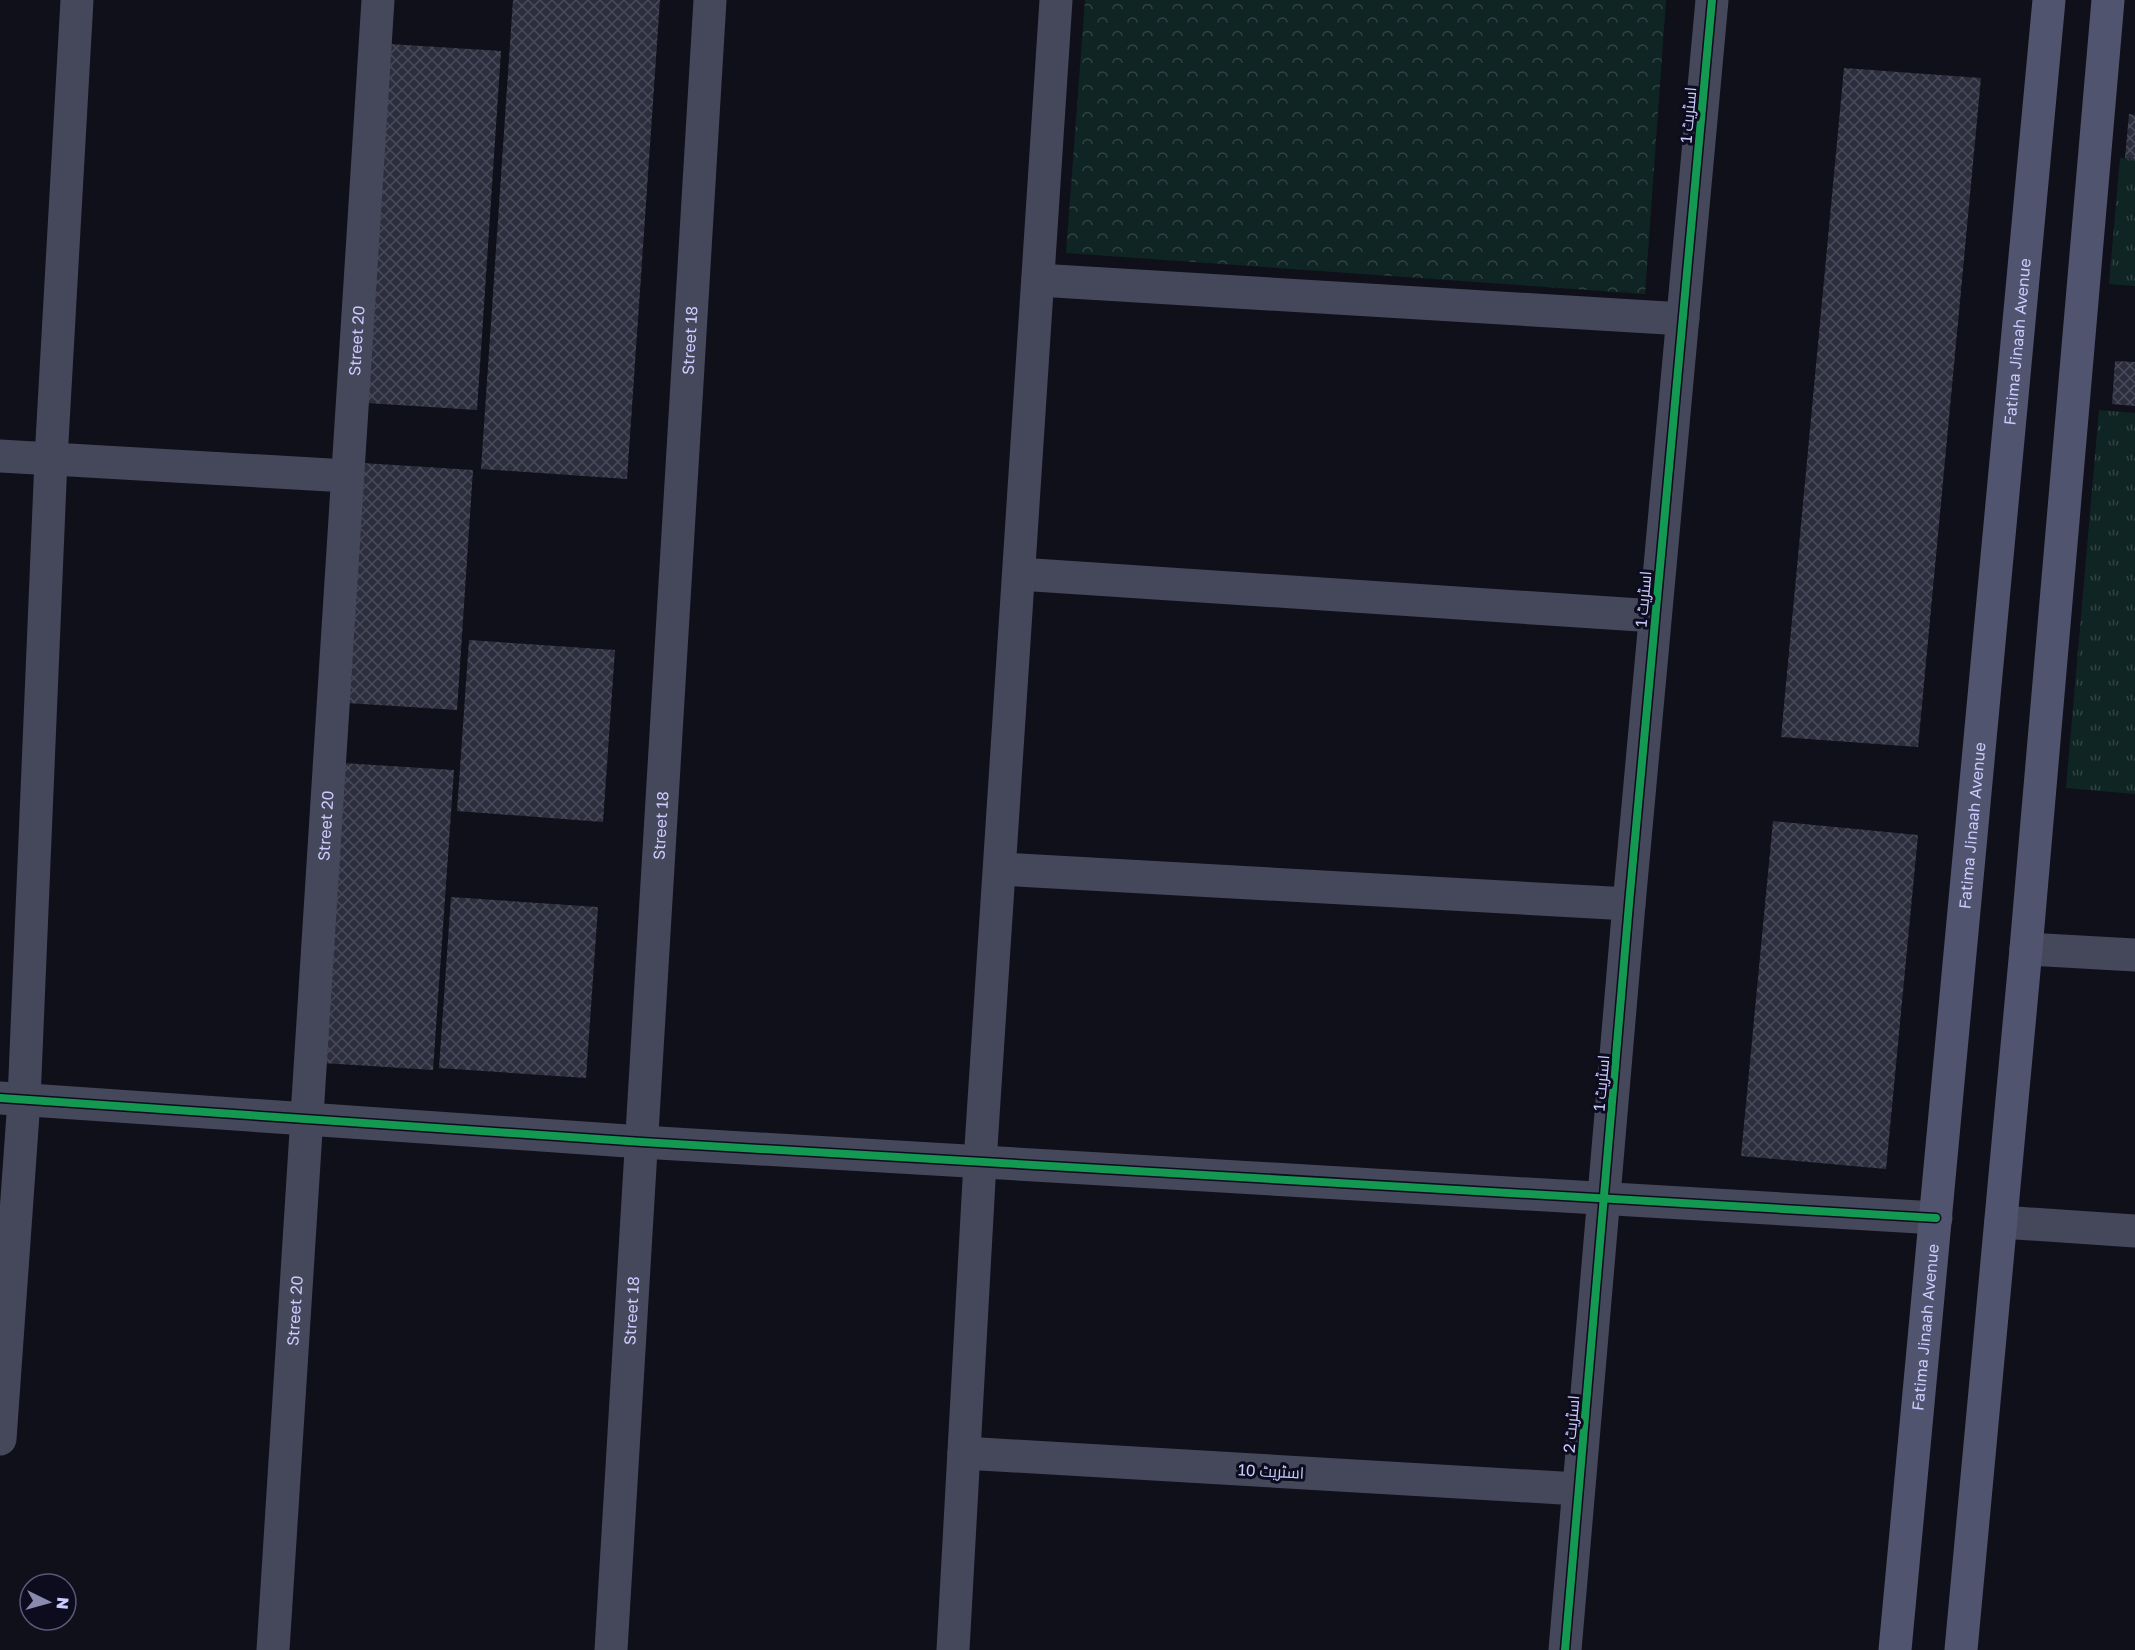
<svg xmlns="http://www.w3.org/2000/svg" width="2135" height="1650" viewBox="0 0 2135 1650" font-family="'Golos Text',Cairo,sans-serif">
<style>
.grass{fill:url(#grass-tufts)}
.park{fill:url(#park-crowns)}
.building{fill:url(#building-cross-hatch)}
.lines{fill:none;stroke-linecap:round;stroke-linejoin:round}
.street{stroke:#45475b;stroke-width:33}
.secondary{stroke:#51546e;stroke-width:33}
.cycleway-casing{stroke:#0d0c1e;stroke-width:11}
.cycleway{stroke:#139951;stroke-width:8}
.labels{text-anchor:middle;stroke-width:6;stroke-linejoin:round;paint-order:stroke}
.street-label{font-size:16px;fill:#cacbfe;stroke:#0d0c1e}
</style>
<defs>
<pattern id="grass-tufts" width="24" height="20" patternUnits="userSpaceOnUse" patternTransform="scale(1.5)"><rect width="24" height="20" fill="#0f2523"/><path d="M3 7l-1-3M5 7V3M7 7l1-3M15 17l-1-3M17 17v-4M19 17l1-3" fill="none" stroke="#314344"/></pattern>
<pattern id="park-crowns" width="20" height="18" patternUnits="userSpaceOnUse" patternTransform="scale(1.5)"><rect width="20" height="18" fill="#0f2523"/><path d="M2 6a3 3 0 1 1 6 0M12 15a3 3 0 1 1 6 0" fill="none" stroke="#314344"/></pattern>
<pattern id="building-cross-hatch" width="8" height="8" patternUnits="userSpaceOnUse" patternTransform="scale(1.5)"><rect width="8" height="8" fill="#2d2e3d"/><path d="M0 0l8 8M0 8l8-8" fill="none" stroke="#4a4b5a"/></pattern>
</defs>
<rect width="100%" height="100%" fill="#10101a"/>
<g class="grass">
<polygon points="2120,158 2135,159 2135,286 2109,284"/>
<polygon points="2099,410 2135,413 2135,794 2066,788"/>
</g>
<polygon class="park" points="1085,0 1666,0 1645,294 1066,253"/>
<g class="building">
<polygon points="513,0 660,0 627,479 481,469"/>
<polygon points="390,44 501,51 477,410 367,403"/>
<polygon points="1844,68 1981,78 1918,747 1781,737"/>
<polygon points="2129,114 2135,115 2135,159 2125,158"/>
<polygon points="2115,361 2135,362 2135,406 2112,404"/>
<polygon points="363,463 473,470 457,710 347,703"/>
<polygon points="469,640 615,650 603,822 457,811"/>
<polygon points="343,763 454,770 433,1070 323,1063"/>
<polygon points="1773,821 1918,835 1886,1169 1741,1156"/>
<polygon points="451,897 598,907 586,1078 439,1068"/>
</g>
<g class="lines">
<g class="street">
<polyline points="1038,280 1683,319"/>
<polyline points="0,456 347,476"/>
<polyline points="1019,574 1655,616"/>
<polyline points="1000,869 1629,904"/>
<polyline points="2026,949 2135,955"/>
<polyline points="0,1098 642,1142 1936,1218"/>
<polyline points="2001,1222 2135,1231"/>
<polyline points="0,1439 24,1100 51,459 77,0"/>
<polyline points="964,1453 1578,1489"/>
<path id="s1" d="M273,1650L378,0"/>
<path id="s2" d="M611,1650L710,0"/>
<polyline points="953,1650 980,1162 1056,0"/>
<polyline points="1565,1650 1629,904 1712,0"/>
</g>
<g class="secondary">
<path id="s3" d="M1895,1650L2049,0"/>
<polyline points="1961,1650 2026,949 2108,0"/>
</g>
<g class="cycleway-casing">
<g id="cycleway">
<polyline points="0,1098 642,1142 1936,1218"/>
<polyline points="1565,1650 1629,904 1712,0"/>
</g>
</g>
<use href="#cycleway" class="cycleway"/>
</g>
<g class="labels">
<g class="street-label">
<text transform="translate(1688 115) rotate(-85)" y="6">اسٹریٹ 1</text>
<text dy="6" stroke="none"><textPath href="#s1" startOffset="1312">Street 20</textPath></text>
<text dy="6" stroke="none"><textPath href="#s2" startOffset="1312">Street 18</textPath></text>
<text dy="6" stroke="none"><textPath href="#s3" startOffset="1314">Fatima Jinaah Avenue</textPath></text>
<text transform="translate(1643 599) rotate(-85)" y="6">اسٹریٹ 1</text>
<text dy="6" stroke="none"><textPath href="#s1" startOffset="826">Street 20</textPath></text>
<text dy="6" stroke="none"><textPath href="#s2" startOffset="826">Street 18</textPath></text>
<text dy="6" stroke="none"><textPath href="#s3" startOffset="828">Fatima Jinaah Avenue</textPath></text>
<text transform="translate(1601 1083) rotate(-85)" y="6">اسٹریٹ 1</text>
<text dy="6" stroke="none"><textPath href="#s1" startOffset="340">Street 20</textPath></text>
<text dy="6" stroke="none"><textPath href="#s2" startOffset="340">Street 18</textPath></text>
<text dy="6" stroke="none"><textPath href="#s3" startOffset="324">Fatima Jinaah Avenue</textPath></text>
<text transform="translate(1571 1424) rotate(-85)" y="6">اسٹریٹ 2</text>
<text transform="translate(1271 1471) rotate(3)" y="6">اسٹریٹ 10</text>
</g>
</g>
<g transform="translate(48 1602) rotate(95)"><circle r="28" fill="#0d0c1e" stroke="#595878" stroke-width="1.5"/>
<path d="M0-4.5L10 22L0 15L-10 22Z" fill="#898aae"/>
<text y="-9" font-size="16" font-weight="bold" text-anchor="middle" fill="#cacbfe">N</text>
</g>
</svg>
